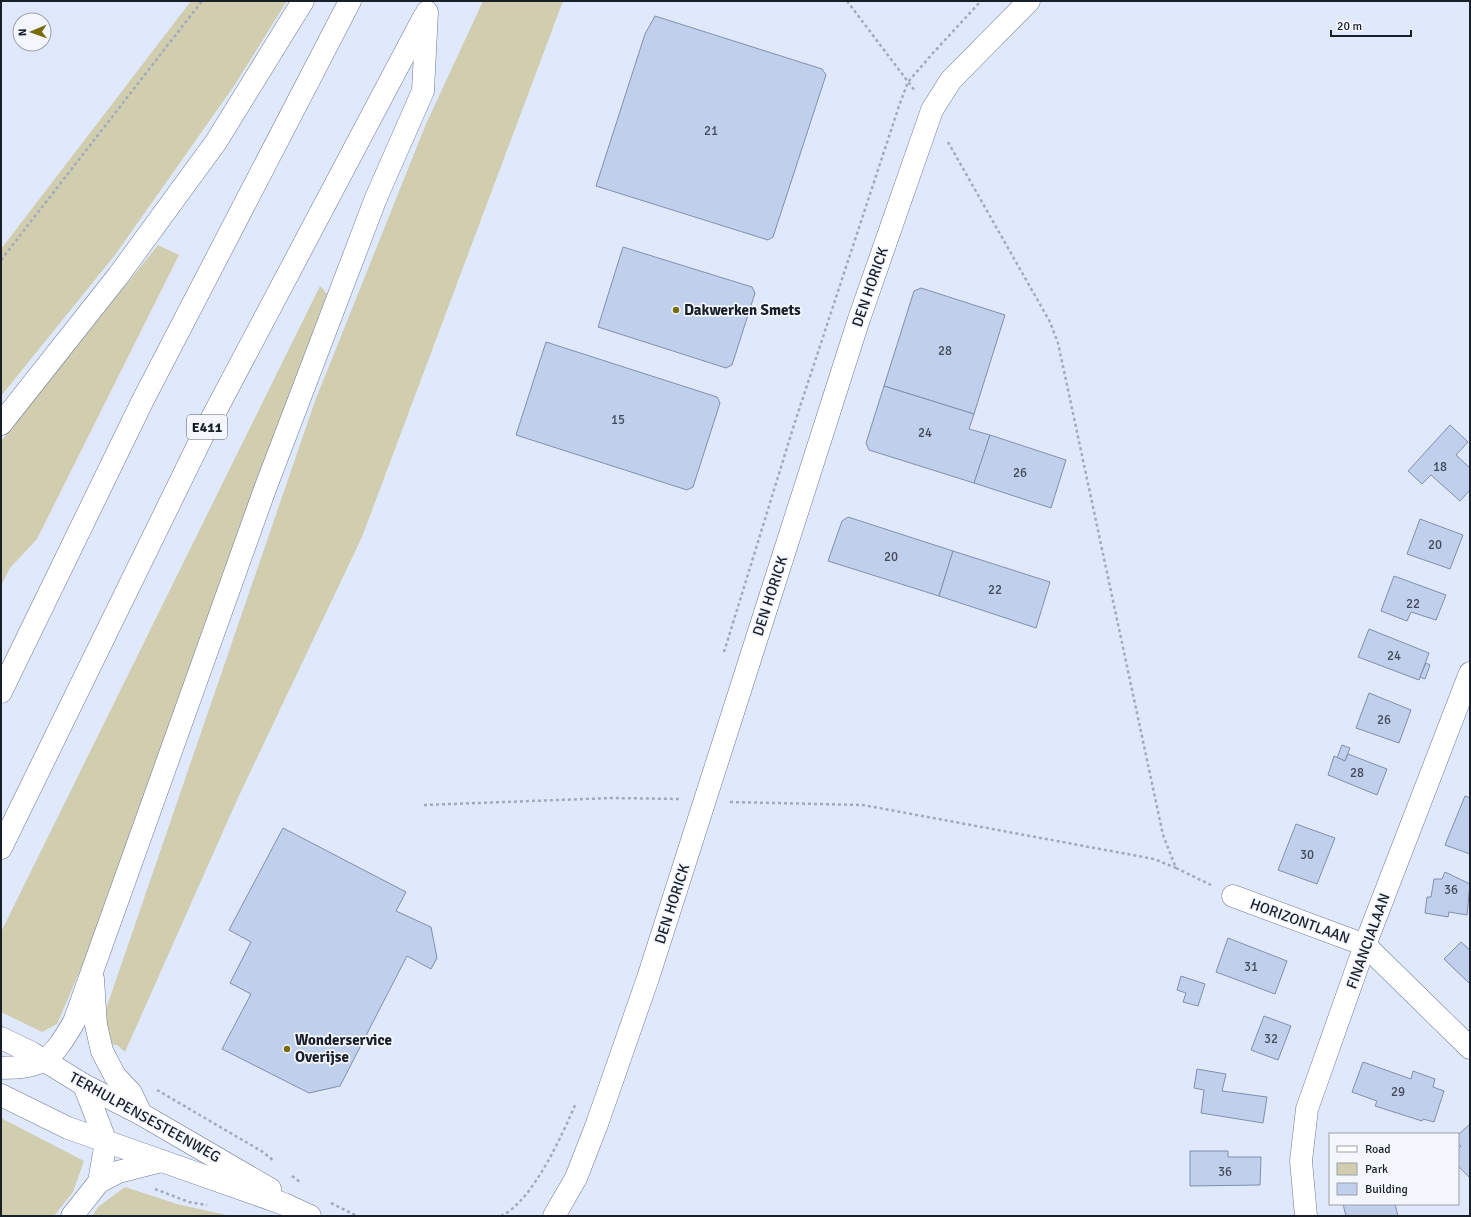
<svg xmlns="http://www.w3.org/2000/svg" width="1471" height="1217" viewBox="0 0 1471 1217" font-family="Signika,sans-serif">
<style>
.green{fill:#d1cdaf}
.building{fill:#c0cfec;stroke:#818fab}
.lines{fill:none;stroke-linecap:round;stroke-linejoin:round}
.minor-casing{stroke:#6b7893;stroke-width:23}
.major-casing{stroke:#6b7893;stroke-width:23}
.highway-casing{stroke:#6b7893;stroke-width:23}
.path{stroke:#a1aaba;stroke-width:2.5;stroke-dasharray:3 3;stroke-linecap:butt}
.minor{stroke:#fff;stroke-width:22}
.major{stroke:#fff;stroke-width:22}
.highway{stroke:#fff;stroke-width:22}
.poi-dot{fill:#786c07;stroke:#f3f6fd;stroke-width:1.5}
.labels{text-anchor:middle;stroke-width:3.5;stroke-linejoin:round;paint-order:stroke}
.number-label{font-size:13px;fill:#434b5a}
.shield{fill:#f3f6fd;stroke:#5a6069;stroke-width:1}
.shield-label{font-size:14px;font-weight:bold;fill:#191f29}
.street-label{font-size:15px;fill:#191f29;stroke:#f3f6fd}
.poi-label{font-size:15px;font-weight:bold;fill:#191f29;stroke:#f3f6fd;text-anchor:start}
</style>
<rect width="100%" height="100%" fill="#e0e9fc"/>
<g class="green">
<polygon points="191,1 287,1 234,86 115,255 1,396 1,249"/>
<polygon points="483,1 563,1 362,537 237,800 125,1052 117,1045 109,1044 105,1031 107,1006 315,401 426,124"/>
<polygon points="158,245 179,255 37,539 10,568 1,586 1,441"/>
<polygon points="320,286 327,294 253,495 98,929 57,1024 42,1032 1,1012 1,932"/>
<polygon points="1,1118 84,1161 73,1192 54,1216 1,1216"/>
<polygon points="125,1187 177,1204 231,1216 92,1216 98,1207"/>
</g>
<g class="building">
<polygon points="655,16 822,69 826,75 773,237 768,240 596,186 645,34"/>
<polygon points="623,247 752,287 755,293 732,365 726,368 598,327"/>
<polygon points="921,288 1005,315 974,414 884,386 914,291"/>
<polygon points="546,342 717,397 720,403 693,487 687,490 516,435"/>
<polygon points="884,386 974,414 969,429 990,435 974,483 869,450 866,443"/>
<polygon points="1450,425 1468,442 1456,455 1470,468 1470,490 1460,501 1431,475 1422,484 1408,471"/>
<polygon points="990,435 1066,460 1051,508 974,483"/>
<polygon points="848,517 953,551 939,596 828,561 842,521"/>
<polygon points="1420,519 1463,535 1450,569 1407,554"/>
<polygon points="953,551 1050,582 1036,628 939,596"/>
<polygon points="1394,576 1446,595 1436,620 1411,612 1407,621 1381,611"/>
<polygon points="1369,629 1429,653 1419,680 1358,657"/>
<polygon points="1426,663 1430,665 1425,679 1420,677"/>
<polygon points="1369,693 1411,710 1399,743 1356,728"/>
<polygon points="1342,745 1350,748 1345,761 1337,758"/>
<polygon points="1348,754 1387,769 1377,795 1328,775 1334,756 1345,761"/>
<polygon points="1465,796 1470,798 1470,854 1445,845"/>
<polygon points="1296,824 1335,838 1317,884 1278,870"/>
<polygon points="283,828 406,892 396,911 431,927 437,958 431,969 407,956 340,1086 309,1093 222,1049 251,994 230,983 251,942 229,930"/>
<polygon points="1445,872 1470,884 1467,915 1449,912 1448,917 1425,913 1427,897 1431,897 1434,879 1442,879"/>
<polygon points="1228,938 1287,961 1275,994 1216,972"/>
<polygon points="1461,942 1470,950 1470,984 1444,959"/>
<polygon points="1181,976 1205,984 1198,1006 1183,1002 1186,993 1177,990"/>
<polygon points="1264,1016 1291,1026 1278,1060 1251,1050"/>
<polygon points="1363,1062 1411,1079 1413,1071 1435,1079 1433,1087 1444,1091 1434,1122 1423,1119 1422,1121 1375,1106 1377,1101 1352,1092"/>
<polygon points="1197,1069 1226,1074 1222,1091 1267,1097 1263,1123 1201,1113 1204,1090 1194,1088"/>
<polygon points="1470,1124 1470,1177 1469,1177 1458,1166 1458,1149 1461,1146 1458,1144 1458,1135"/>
<polygon points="1190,1151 1228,1151 1228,1157 1261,1157 1260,1185 1190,1186"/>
<polygon points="1343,1204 1395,1204 1398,1216 1346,1216"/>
</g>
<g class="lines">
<g class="minor-casing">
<g id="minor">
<polyline points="1233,896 1365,945 1470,1048"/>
<polyline points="554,1216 576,1178 597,1124 648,978 859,319 932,110 951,80 1029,1"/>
<polyline points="1306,1216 1301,1161 1307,1109 1365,945 1470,673"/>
</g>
</g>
<g class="major-casing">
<g id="major">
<polyline points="1,1038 32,1053 84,1085 141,1114 270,1189"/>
<polyline points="1,1095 68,1128 284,1204 310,1216"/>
</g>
</g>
<g class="highway-casing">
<g id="highway">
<polyline points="1,424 118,276 216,142 303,1"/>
<polyline points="1,692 143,400 350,1"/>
<polyline points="1,848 205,431 424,17"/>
<polyline points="93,979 96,1025 102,1051 115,1076 131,1093 141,1114"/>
<path d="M1,1068C45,1068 52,1059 74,1022L265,489L376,198L423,91L427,12"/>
<polyline points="84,1085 106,1142 99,1182"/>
<polyline points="72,1216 99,1182 118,1172 161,1161"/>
</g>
</g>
<g class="path">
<polyline points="847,1 915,91"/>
<polyline points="948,142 1050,322 1058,343 1163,835 1176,868 1211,885"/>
<polyline points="1,260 202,1"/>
<polyline points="724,652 794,425 899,106 908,82 933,53 981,1"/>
<polyline points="730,802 863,805 1154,859 1176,868"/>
<polyline points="424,805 612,798 679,799"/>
<polyline points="157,1090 263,1152 274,1161"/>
<polyline points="292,1176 300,1182"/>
<polyline points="155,1189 189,1202 207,1205"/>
<polyline points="331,1203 357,1216"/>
<path d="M501,1216C533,1201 562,1135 576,1103"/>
</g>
<use href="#minor" class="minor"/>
<use href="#major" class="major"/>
<use href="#highway" class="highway"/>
</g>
<g class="poi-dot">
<circle cx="676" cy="310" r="4"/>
<circle cx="287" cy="1049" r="4"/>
</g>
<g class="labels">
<g class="number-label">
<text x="711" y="135">21</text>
<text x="945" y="355">28</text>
<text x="618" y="424">15</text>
<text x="925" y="437">24</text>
<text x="1440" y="471">18</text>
<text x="1020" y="477">26</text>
<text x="1435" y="549">20</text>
<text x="891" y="561">20</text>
<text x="995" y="594">22</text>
<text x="1413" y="608">22</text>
<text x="1394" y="660">24</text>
<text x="1384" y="724">26</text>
<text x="1357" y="777">28</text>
<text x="1307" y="859">30</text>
<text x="1451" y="894">36</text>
<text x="1251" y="971">31</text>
<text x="1271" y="1043">32</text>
<text x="1398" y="1096">29</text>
<text x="1225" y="1176">36</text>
</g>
<rect class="shield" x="187" y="415" width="40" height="24" rx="3"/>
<g class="shield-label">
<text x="207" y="432">E411</text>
</g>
<g class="street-label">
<text transform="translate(870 287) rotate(-71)" y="5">DEN HORICK</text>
<text transform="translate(770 596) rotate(-72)" y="5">DEN HORICK</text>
<text transform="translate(672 904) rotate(-72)" y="5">DEN HORICK</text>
<text transform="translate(1300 921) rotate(20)" y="5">HORIZONTLAAN</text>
<text transform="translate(1368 941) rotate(-70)" y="5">FINANCIALAAN</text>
<text transform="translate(145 1117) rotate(29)" y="5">TERHULPENSESTEENWEG</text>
</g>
<g class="poi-label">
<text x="684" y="315">Dakwerken Smets</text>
<text x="295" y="1045">Wonderservice<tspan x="295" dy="17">Overijse</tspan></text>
</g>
</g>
<rect width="1471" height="1217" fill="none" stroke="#191f29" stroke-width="4"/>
<rect x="1329" y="1133" width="130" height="72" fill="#f3f6fd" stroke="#9ca0a8"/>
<rect x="1337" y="1146" width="20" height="6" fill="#ffffff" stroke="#9ca0a8"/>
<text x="1365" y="1153" font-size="12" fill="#191f29">Road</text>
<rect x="1337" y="1163" width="20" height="12" fill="#d1cdaf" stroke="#9ca0a8"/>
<text x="1365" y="1173" font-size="12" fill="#191f29">Park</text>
<rect x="1337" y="1183" width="20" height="12" fill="#c0cfec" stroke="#9ca0a8"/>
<text x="1365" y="1193" font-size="12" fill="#191f29">Building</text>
<g transform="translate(32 32) rotate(268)"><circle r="19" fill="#f3f6fd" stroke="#9ca0a8"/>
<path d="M0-3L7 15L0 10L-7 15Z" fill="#786c07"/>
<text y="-6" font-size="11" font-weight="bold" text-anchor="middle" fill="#191f29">N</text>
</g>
<path d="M1331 30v6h80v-6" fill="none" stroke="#191f29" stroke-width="2"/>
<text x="1337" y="30" font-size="12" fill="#191f29" stroke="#f3f6fd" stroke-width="3" paint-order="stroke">20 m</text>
</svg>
